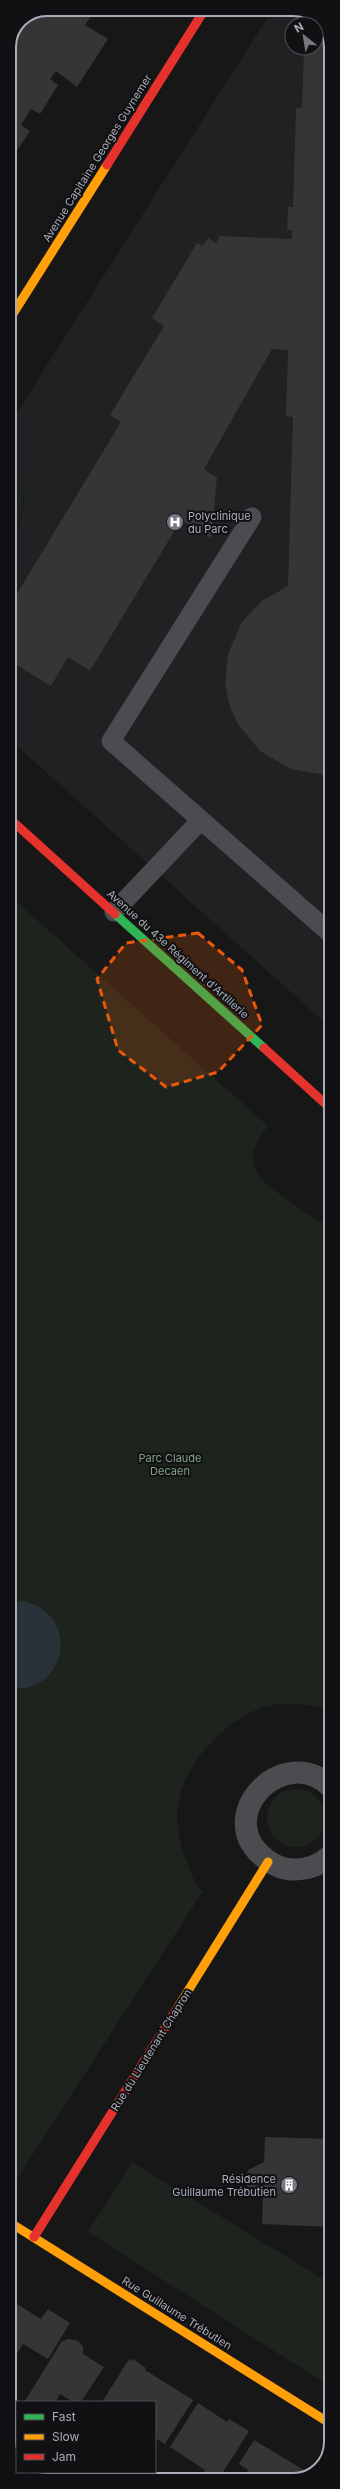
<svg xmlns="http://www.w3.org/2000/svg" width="340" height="2489" viewBox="0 0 340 2489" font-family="Inter,sans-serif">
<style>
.built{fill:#212123;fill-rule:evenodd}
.green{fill:#1d241e}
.water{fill:#2a3239}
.building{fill:#353536}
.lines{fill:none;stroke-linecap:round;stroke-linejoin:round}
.lane{stroke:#4b4c50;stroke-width:19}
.street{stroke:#4b4c50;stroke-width:22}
.fast{stroke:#30b455;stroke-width:9}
.slow{stroke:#ff9f0a;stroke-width:9}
.jam{stroke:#e5322d;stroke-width:9}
.marked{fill:#e8590c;fill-opacity:0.2;stroke:#e8590c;stroke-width:3;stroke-dasharray:8 5;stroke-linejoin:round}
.labels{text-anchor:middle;stroke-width:4;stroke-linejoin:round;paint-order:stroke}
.street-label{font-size:11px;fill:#a8adb8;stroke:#111113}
.poi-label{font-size:11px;fill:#a8adb8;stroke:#111113;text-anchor:start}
.park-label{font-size:11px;fill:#7fa381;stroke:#111113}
.rim{fill:none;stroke:#a8adb8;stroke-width:2}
</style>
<rect width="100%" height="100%" fill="#171717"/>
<path class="built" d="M273,9H298L320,20L331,42V1028L9,739V542L18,528L24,504V494L9,462V425ZM292,24H316V48H292Z"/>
<g class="green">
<path d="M9,462C31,485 25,517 9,542Z"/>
<path d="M9,895L268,1126C238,1165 257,1179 291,1202C303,1211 316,1221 331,1225V1711C311,1705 288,1701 268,1706C228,1716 183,1764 178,1805C176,1823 179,1843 186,1859C190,1871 193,1883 203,1891L13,2185L9,2183Z"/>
<circle cx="296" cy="1818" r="29"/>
<polygon points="132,2162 331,2284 331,2387 88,2232"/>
</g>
<path class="water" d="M24,1601C86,1618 61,1699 9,1687V1602Z"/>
<g class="building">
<polygon points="47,9 96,9 85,25 108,39 77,87 56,71 50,79 58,85 40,114 31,109 21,125 30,131 16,152 9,148 9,47 20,20"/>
<polygon points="309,15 320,20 331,42 331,774 326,775 291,769 260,751 238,724 230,707 225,683 228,654 242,622 262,601 288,586 293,417 286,416 288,350 272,349 204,469 217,478 211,538 181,520 90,671 68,657 51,686 9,660 9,633 14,625 9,622 9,607 121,422 110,415 164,326 152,318 197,243 203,246 208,238 216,243 220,236 292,239 292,230 287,230 288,207 293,207 296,108 302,108 304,48 316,48 316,24 305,24"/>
<polygon points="265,2137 331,2139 331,2227 262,2224 263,2198 254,2196 248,2190 246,2179 248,2170 264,2162"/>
<polygon points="9,2299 41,2319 48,2309 70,2323 48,2359 23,2344 11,2363 9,2362"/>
<polygon points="69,2339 78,2341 83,2346 83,2354 104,2367 81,2402 73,2402 60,2394 56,2401 58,2402 25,2401 62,2341"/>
<polygon points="129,2359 132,2361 133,2359 146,2368 145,2370 193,2400 165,2444 155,2438 155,2402 102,2402"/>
<polygon points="9,2395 20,2402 17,2402 17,2414 9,2426"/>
<polygon points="198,2403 227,2422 229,2419 249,2431 218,2480 199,2480 205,2470 170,2447"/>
<polygon points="254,2440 307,2472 304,2477 298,2480 242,2480 248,2470 239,2464"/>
</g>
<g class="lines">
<g class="lane">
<polyline points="201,820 111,741 252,517"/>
<polyline points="114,912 201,820 331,934"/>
</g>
<path class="street" d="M331,1787C284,1742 216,1813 260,1854C268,1862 276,1867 287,1869C304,1871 318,1867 331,1855"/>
<polyline class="fast" points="115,914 264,1048"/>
<g class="slow">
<polyline points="9,320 107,165"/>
<polyline points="178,2007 268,1862"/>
<polyline points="9,2222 331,2424"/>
</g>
<g class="jam">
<polyline points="107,165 205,9"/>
<polyline points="9,818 115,914"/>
<polyline points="264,1048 331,1109"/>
<polyline points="34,2237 178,2007"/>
</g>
</g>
<path class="marked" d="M198,933L242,970L262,1025L218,1072L166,1087L118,1050L97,979L126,943Z"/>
<defs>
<g id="hospital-disc" transform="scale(0.9)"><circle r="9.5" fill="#757880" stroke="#111113"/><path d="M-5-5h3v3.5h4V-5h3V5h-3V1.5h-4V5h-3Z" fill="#fff"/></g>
<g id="building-disc" transform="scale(0.9)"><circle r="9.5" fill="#757880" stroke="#111113"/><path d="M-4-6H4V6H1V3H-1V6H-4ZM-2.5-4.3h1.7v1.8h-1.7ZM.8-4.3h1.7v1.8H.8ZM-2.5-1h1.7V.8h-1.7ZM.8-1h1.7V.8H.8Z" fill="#fff"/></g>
</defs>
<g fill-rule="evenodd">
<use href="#hospital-disc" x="175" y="522"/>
<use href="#building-disc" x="289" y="2185"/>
</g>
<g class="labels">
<g class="street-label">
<text transform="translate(97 158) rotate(-58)" y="4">Avenue Capitaine Georges Guynemer</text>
<text transform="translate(178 954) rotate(42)" y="4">Avenue du 43e Régiment d'Artillerie</text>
<text transform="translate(151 2050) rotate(-58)" y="4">Rue du Lieutenant Chapron</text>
<text transform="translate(177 2313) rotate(32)" y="4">Rue Guillaume Trébutien</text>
</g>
<g class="poi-label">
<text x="188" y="520">Polyclinique<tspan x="188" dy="13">du Parc</tspan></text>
<text x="276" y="2183" text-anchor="end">Résidence<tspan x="276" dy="13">Guillaume Trébutien</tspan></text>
</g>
<g class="park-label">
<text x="170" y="1462">Parc Claude<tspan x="170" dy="13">Decaen</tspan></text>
</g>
</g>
<path d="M0 0H340V2489H0ZM47 16H293A31 31 0 0 1 324 47V2442A31 31 0 0 1 293 2473H47A31 31 0 0 1 16 2442V47A31 31 0 0 1 47 16Z" fill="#111113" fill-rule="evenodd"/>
<path class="rim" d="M47 16H293A31 31 0 0 1 324 47V2442A31 31 0 0 1 293 2473H47A31 31 0 0 1 16 2442V47A31 31 0 0 1 47 16Z"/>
<rect x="16" y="2401" width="140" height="72" fill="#111113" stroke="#4d4f55"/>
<rect x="24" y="2414" width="20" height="6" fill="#30b455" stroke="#4d4f55"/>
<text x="52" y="2421" font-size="12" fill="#a8adb8">Fast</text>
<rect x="24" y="2434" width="20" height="6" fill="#ff9f0a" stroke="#4d4f55"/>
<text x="52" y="2441" font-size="12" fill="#a8adb8">Slow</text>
<rect x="24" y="2454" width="20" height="6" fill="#e5322d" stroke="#4d4f55"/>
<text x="52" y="2461" font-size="12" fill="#a8adb8">Jam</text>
<g transform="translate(304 36) rotate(330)"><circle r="19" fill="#111113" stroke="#4d4f55"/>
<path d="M0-3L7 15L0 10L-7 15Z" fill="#757880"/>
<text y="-6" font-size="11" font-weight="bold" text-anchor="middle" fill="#a8adb8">N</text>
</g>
</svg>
